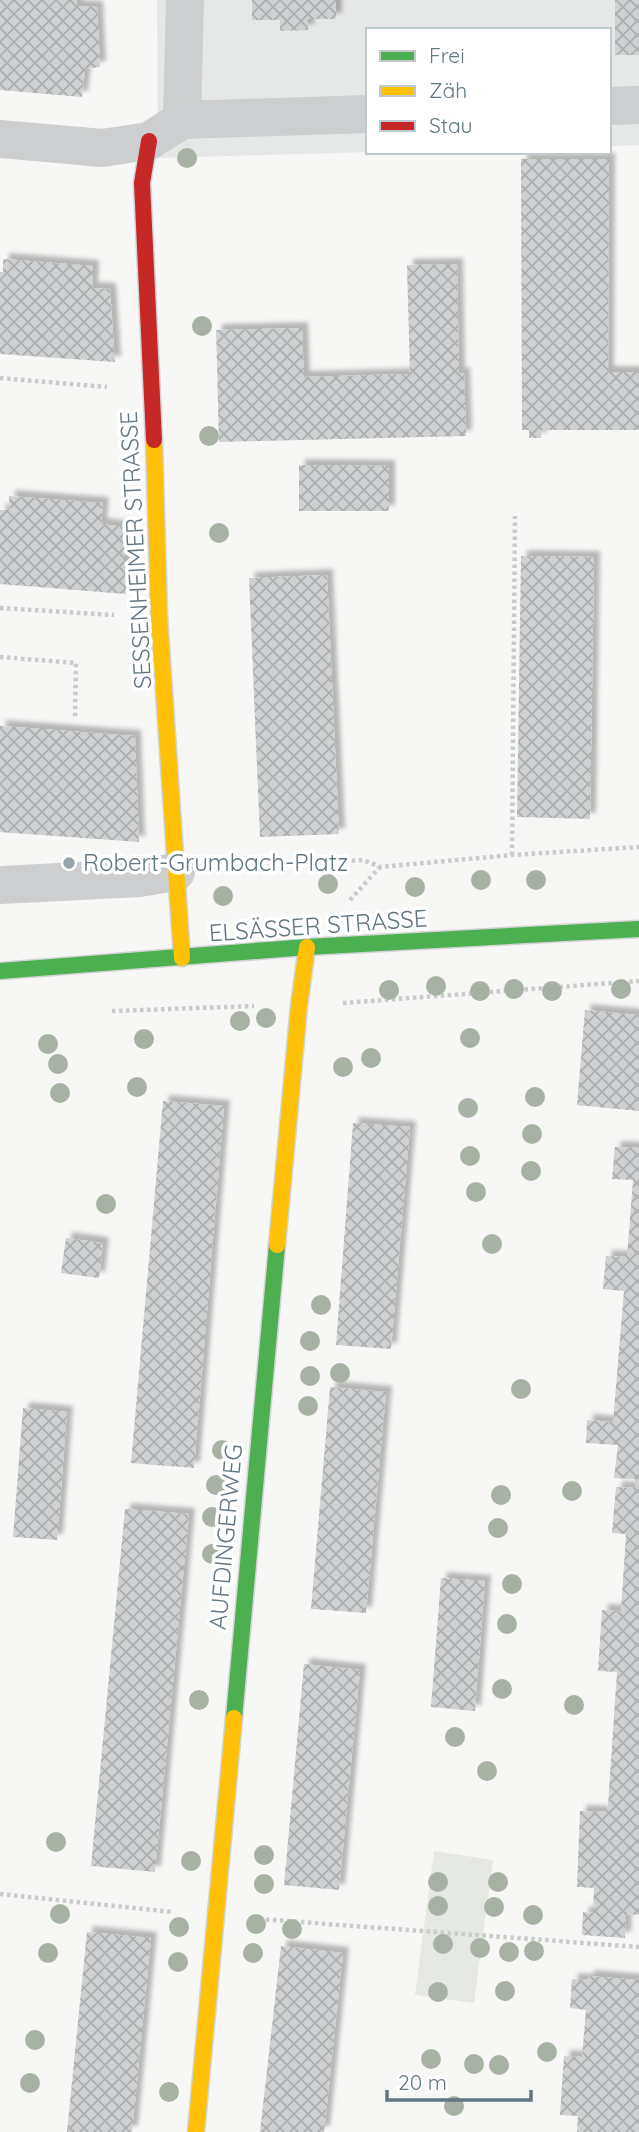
<svg xmlns="http://www.w3.org/2000/svg" width="639" height="2132" viewBox="0 0 639 2132" font-family="Quicksand,sans-serif">
<style>
.built{fill:#e6e8e7}
.park{fill:#e6e9e3}
.building{fill:url(#building-cross-hatch);filter:url(#shadow)}
.lines{fill:none;stroke-linecap:round;stroke-linejoin:round}
.fast-casing{stroke:#d3d4d4;stroke-width:19}
.slow-casing{stroke:#d3d4d4;stroke-width:19}
.jam-casing{stroke:#d3d4d4;stroke-width:19}
.path{stroke:#cacccc;stroke-width:4.5;stroke-dasharray:3.5 3.5;stroke-linecap:butt}
.street{stroke:#cccecf;stroke-width:38}
.fast{stroke:#4caf50;stroke-width:16}
.slow{stroke:#ffc107;stroke-width:16}
.jam{stroke:#c62828;stroke-width:16}
.tree{fill:#a8b2a4}
.poi-dot{fill:#96a4ab;stroke:#fff;stroke-width:2.5}
.labels{text-anchor:middle;stroke-width:7;stroke-linejoin:round;paint-order:stroke}
.street-label{font-size:24px;fill:#617782;stroke:#fff}
.poi-label{font-size:24px;fill:#617782;stroke:#fff;text-anchor:start}
</style>
<defs>
<pattern id="building-cross-hatch" width="8" height="8" patternUnits="userSpaceOnUse" patternTransform="scale(1.75)"><rect width="8" height="8" fill="#ced0d1"/><path d="M0 0l8 8M0 8l8-8" fill="none" stroke="#abaeaf"/></pattern>
<filter id="shadow"><feDropShadow dx="6" dy="-6" stdDeviation="2" flood-color="#0004"/></filter>
</defs>
<rect width="100%" height="100%" fill="#f7f7f6"/>
<polygon class="built" points="157,0 639,0 639,145 609,146 609,30 368,30 368,152 370,152 158,158"/>
<polygon class="park" points="434,1851 493,1860 474,2003 415,1995"/>
<g class="building">
<polygon points="0,0 77,0 77,6 97,7 100,67 85,69 82,97 0,90"/>
<polygon points="252,0 336,0 336,19 308,19 308,30 280,31 280,20 252,20"/>
<rect x="615" y="0" width="24" height="55"/>
<polygon points="521,159 609,159 608,372 639,372 639,430 541,430 541,438 529,438 529,430 522,430"/>
<polygon points="3,259 93,266 92,288 110,289 115,362 0,354 0,272 3,272"/>
<polygon points="457,264 459,374 464,373 466,436 219,442 216,330 302,328 304,377 410,374 407,265"/>
<polygon points="299,465 389,466 389,511 299,511"/>
<polygon points="9,496 103,503 101,524 124,527 126,594 0,584 0,510 10,510"/>
<polygon points="521,556 594,557 590,819 517,817"/>
<polygon points="327,575 339,834 260,837 249,578"/>
<polygon points="0,726 135,736 139,842 0,832"/>
<polygon points="585,1010 639,1015 639,1111 577,1105"/>
<polygon points="163,1101 224,1106 194,1468 131,1463"/>
<polygon points="353,1123 410,1127 391,1349 336,1345"/>
<polygon points="615,1147 639,1148 639,1915 626,1914 625,1938 582,1935 583,1912 593,1913 594,1888 577,1887 580,1811 607,1812 608,1805 617,1672 598,1671 602,1610 621,1611 626,1534 612,1533 616,1487 635,1488 635,1479 614,1478 618,1445 586,1443 587,1420 613,1422 624,1291 603,1289 606,1256 627,1257 633,1180 612,1179"/>
<polygon points="66,1238 103,1243 99,1278 61,1273"/>
<polygon points="330,1387 386,1392 366,1613 311,1609"/>
<polygon points="23,1408 67,1412 57,1540 13,1537"/>
<polygon points="125,1509 189,1514 155,1872 91,1866"/>
<polygon points="441,1578 485,1581 475,1711 431,1707"/>
<polygon points="304,1664 360,1670 339,1890 284,1885"/>
<polygon points="87,1932 151,1938 132,2132 67,2132"/>
<polygon points="281,1946 343,1953 324,2132 260,2132"/>
<polygon points="588,1976 639,1980 639,2132 577,2132 578,2116 560,2115 564,2056 582,2057 586,2010 570,2008 572,1979 588,1980"/>
</g>
<g class="lines">
<g class="fast-casing">
<g id="fast">
<polyline points="0,971 307,947 639,929"/>
<polyline points="234,1718 277,1245"/>
</g>
</g>
<g class="slow-casing">
<g id="slow">
<polyline points="154,440 159,617 182,958"/>
<polyline points="277,1245 299,1006 307,947"/>
<polyline points="196,2132 234,1718"/>
</g>
</g>
<g class="jam-casing">
<polyline id="jam" points="149,141 142,183 154,440"/>
</g>
<g class="path">
<polyline points="0,378 107,387"/>
<polyline points="0,608 114,615"/>
<polyline points="0,657 76,663 75,719"/>
<polyline points="512,855 515,516"/>
<polyline points="219,869 364,860 380,867 512,855 639,847"/>
<polyline points="350,900 380,867"/>
<polyline points="343,1003 639,981"/>
<polyline points="112,1011 254,1006"/>
<polyline points="0,1894 173,1912"/>
<polyline points="259,1919 639,1947"/>
</g>
<g class="street">
<polyline points="609,106 639,105"/>
<polyline points="182,120 185,0"/>
<polyline points="0,139 102,148 149,141 182,120 368,114"/>
<polyline points="0,885 139,878 176,872"/>
</g>
<use href="#fast" class="fast"/>
<use href="#slow" class="slow"/>
<use href="#jam" class="jam"/>
</g>
<g class="tree">
<circle cx="187" cy="158" r="10"/>
<circle cx="202" cy="326" r="10"/>
<circle cx="209" cy="436" r="10"/>
<circle cx="219" cy="533" r="10"/>
<circle cx="481" cy="880" r="10"/>
<circle cx="536" cy="880" r="10"/>
<circle cx="328" cy="884" r="10"/>
<circle cx="415" cy="887" r="10"/>
<circle cx="223" cy="896" r="10"/>
<circle cx="436" cy="986" r="10"/>
<circle cx="514" cy="989" r="10"/>
<circle cx="621" cy="989" r="10"/>
<circle cx="389" cy="990" r="10"/>
<circle cx="480" cy="991" r="10"/>
<circle cx="552" cy="991" r="10"/>
<circle cx="266" cy="1018" r="10"/>
<circle cx="240" cy="1021" r="10"/>
<circle cx="470" cy="1038" r="10"/>
<circle cx="144" cy="1039" r="10"/>
<circle cx="48" cy="1044" r="10"/>
<circle cx="371" cy="1058" r="10"/>
<circle cx="58" cy="1064" r="10"/>
<circle cx="343" cy="1067" r="10"/>
<circle cx="137" cy="1087" r="10"/>
<circle cx="60" cy="1093" r="10"/>
<circle cx="535" cy="1097" r="10"/>
<circle cx="468" cy="1108" r="10"/>
<circle cx="532" cy="1134" r="10"/>
<circle cx="470" cy="1156" r="10"/>
<circle cx="531" cy="1171" r="10"/>
<circle cx="476" cy="1192" r="10"/>
<circle cx="106" cy="1204" r="10"/>
<circle cx="492" cy="1244" r="10"/>
<circle cx="321" cy="1305" r="10"/>
<circle cx="310" cy="1341" r="10"/>
<circle cx="340" cy="1373" r="10"/>
<circle cx="310" cy="1376" r="10"/>
<circle cx="521" cy="1389" r="10"/>
<circle cx="308" cy="1406" r="10"/>
<circle cx="222" cy="1450" r="10"/>
<circle cx="216" cy="1485" r="10"/>
<circle cx="572" cy="1491" r="10"/>
<circle cx="501" cy="1495" r="10"/>
<circle cx="212" cy="1517" r="10"/>
<circle cx="498" cy="1528" r="10"/>
<circle cx="212" cy="1554" r="10"/>
<circle cx="512" cy="1584" r="10"/>
<circle cx="507" cy="1624" r="10"/>
<circle cx="502" cy="1689" r="10"/>
<circle cx="199" cy="1700" r="10"/>
<circle cx="574" cy="1705" r="10"/>
<circle cx="455" cy="1737" r="10"/>
<circle cx="487" cy="1771" r="10"/>
<circle cx="56" cy="1842" r="10"/>
<circle cx="264" cy="1855" r="10"/>
<circle cx="191" cy="1861" r="10"/>
<circle cx="438" cy="1882" r="10"/>
<circle cx="498" cy="1882" r="10"/>
<circle cx="264" cy="1884" r="10"/>
<circle cx="438" cy="1906" r="10"/>
<circle cx="494" cy="1907" r="10"/>
<circle cx="60" cy="1914" r="10"/>
<circle cx="533" cy="1915" r="10"/>
<circle cx="256" cy="1924" r="10"/>
<circle cx="179" cy="1927" r="10"/>
<circle cx="292" cy="1929" r="10"/>
<circle cx="443" cy="1944" r="10"/>
<circle cx="480" cy="1948" r="10"/>
<circle cx="534" cy="1951" r="10"/>
<circle cx="509" cy="1952" r="10"/>
<circle cx="48" cy="1953" r="10"/>
<circle cx="253" cy="1953" r="10"/>
<circle cx="178" cy="1962" r="10"/>
<circle cx="505" cy="1991" r="10"/>
<circle cx="438" cy="1992" r="10"/>
<circle cx="35" cy="2040" r="10"/>
<circle cx="547" cy="2052" r="10"/>
<circle cx="431" cy="2059" r="10"/>
<circle cx="474" cy="2064" r="10"/>
<circle cx="499" cy="2065" r="10"/>
<circle cx="30" cy="2083" r="10"/>
<circle cx="169" cy="2092" r="10"/>
<circle cx="454" cy="2106" r="10"/>
</g>
<circle class="poi-dot" cx="69" cy="863" r="7"/>
<g class="labels">
<g class="street-label">
<text transform="translate(136 550) rotate(-93)" y="8">SESSENHEIMER STRASSE</text>
<text transform="translate(318 926) rotate(-4)" y="8">ELSÄSSER STRASSE</text>
<text transform="translate(226 1537) rotate(-85)" y="8">AUFDINGERWEG</text>
</g>
<g class="poi-label">
<text x="83" y="871">Robert-Grumbach-Platz</text>
</g>
</g>
<rect x="366" y="28" width="245" height="126" fill="#ffffff" stroke="#c0c9cd" stroke-width="2"/>
<rect x="380" y="51" width="35" height="10" fill="#4caf50" stroke="#c0c9cd" stroke-width="2"/>
<text x="429" y="63" font-size="21" fill="#617782">Frei</text>
<rect x="380" y="86" width="35" height="10" fill="#ffc107" stroke="#c0c9cd" stroke-width="2"/>
<text x="429" y="98" font-size="21" fill="#617782">Zäh</text>
<rect x="380" y="121" width="35" height="10" fill="#c62828" stroke="#c0c9cd" stroke-width="2"/>
<text x="429" y="133" font-size="21" fill="#617782">Stau</text>
<path d="M387 2090v10h144v-10" fill="none" stroke="#617782" stroke-width="3.5"/>
<text x="398" y="2090" font-size="21" fill="#617782" stroke="#ffffff" stroke-width="5" paint-order="stroke">20 m</text>
</svg>
